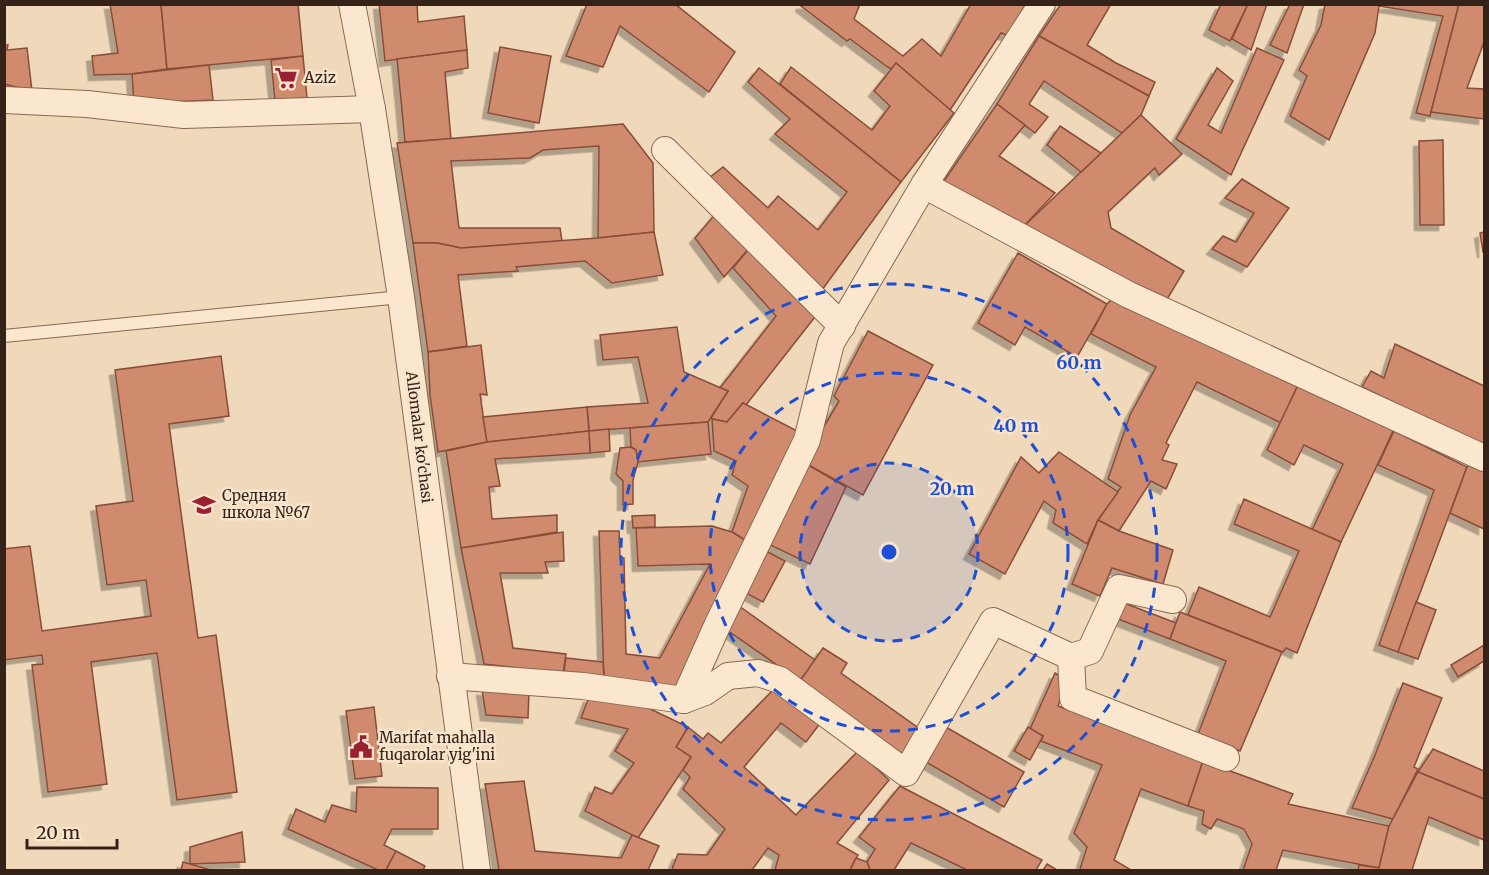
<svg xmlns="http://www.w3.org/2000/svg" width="1489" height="875" viewBox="0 0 1489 875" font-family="Merriweather,serif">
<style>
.building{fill:#d08a6e;stroke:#874d39;stroke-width:1.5;filter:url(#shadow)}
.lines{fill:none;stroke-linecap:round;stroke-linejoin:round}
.service-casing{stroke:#876854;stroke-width:14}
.minor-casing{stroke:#876854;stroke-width:28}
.service{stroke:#fae7cd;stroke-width:12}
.minor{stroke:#fae7cd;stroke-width:26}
.ring{fill:none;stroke:#1d4ed8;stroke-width:3;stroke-dasharray:10 8}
.labels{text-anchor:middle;stroke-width:5;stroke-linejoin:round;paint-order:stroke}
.poi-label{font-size:15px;fill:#35231a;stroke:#f7e4ca;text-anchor:start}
.street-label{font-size:15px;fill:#35231a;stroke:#f7e4ca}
.centre{fill:#1d4ed8;stroke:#f7e4ca;stroke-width:3}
.ring-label{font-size:18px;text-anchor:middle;font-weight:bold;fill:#1d4ed8;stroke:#f7e4ca;stroke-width:5;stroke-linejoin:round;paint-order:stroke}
</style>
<defs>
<filter id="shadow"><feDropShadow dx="-5.5" dy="5.5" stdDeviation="0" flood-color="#0004"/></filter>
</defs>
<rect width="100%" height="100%" fill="#f0d9ba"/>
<g class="building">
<polygon points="110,4 161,4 167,69 132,74 94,75 92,56 118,53"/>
<polygon points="161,4 298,4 303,56 167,69"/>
<polygon points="379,4 417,4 418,22 464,16 467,50 385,61"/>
<polygon points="587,4 675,4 735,52 709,92 620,26 603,67 566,56"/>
<polygon points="802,4 860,4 854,19 903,56 922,39 941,56 971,4 1026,4 1007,35 1001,33 950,110 896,63 891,69 886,66 850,39 847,41 801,6"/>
<polygon points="1061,4 1111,4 1087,45 1116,63 1155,82 1149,96 1039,36"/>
<polygon points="1221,4 1248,4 1230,41 1209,30"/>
<polygon points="1248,4 1267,4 1251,50 1232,39"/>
<polygon points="1290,4 1304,4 1287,53 1270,45"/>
<polygon points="1325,4 1459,4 1430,116 1416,113 1443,16 1379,6 1375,33 1329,140 1290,116 1307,76 1299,70 1321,25"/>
<polygon points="1459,4 1484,4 1484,42 1467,88 1484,89 1484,119 1431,112"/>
<polygon points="1039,36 1149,96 1141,115 1122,133 1044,81 1029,104 1048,117 1035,133 997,104"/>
<polygon points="4,45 8,45 7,50 27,48 32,91 4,84"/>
<polygon points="500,47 551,56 539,123 488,113"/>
<polygon points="1257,48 1284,60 1231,175 1176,139 1217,68 1233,81 1208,125 1221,133"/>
<polygon points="467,50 468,68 445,72 451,139 405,142 397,59"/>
<polygon points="303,56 307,98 275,101 271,60"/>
<polygon points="896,63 954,113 901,182 780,84 791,67 872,130 890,106 874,91"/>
<polygon points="209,65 213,100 134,104 132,74"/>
<polygon points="759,68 901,182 819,294 705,181 723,167 768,208 778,196 818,230 847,192 775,134 790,119 748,82"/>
<polygon points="997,104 1025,125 999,156 1055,193 1023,227 944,181"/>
<polygon points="1141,115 1182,154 1159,175 1155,168 1108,212 1111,228 1184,271 1166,301 1023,227"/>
<polygon points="623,124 653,163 654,232 598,238 599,146 543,150 530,158 451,161 459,228 560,228 562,241 461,248 437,243 413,243 397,143"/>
<polygon points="1060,126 1101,153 1081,172 1047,145"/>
<polygon points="1443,140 1444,225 1420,225 1419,141"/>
<polygon points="1242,179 1289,208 1247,267 1212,249 1223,236 1236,242 1254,213 1225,198"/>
<polygon points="718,211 752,245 724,277 695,238"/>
<polygon points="654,232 663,275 612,283 585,261 516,267 518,271 458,275 467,346 428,352 413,243 437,243 461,248 598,238"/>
<polygon points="1484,232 1484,252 1483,252 1480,233"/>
<polygon points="752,245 818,313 746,405 743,403 727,422 712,419 711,418 728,391 720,388 776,316 733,268"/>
<polygon points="1018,253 1107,304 1077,357 1025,327 1015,345 978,323"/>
<polygon points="1113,298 1298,385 1281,423 1197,382 1166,443 1169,445 1162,460 1177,464 1166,489 1151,481 1119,531 1098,520 1121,487 1108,479 1130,415 1156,367 1091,334 1107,304"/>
<polygon points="677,327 684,372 728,391 708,422 589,431 587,407 648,403 638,357 603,360 600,335"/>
<polygon points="868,331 933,365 863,495 803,462 839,401 834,396"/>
<polygon points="1395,344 1484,386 1484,446 1362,387 1371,371 1384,378"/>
<polygon points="481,345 487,395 480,394 487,442 438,452 430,395 428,352"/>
<polygon points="221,356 229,416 169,424 198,638 216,635 237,792 177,800 157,653 91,662 107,784 48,792 32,665 43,664 42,655 4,660 4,549 30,546 42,631 151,616 146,580 107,585 96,506 133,501 115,370"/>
<polygon points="1300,381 1395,427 1341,542 1312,530 1343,464 1304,445 1294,465 1267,450"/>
<polygon points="743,403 803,434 750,543 732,532 748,486 732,475 736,461 714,451 712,419 727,422"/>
<polygon points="587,407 589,431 487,442 483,417"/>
<polygon points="708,422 711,454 638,462 636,450 631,447 630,428"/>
<polygon points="609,429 610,451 590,453 589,431"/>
<polygon points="589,431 590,453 495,459 500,486 489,487 492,519 557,515 557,532 461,548 446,451 487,442"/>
<polygon points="1394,431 1467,467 1398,652 1379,645 1434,490 1378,465"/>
<polygon points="631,447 636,450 638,462 633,480 633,504 623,505 623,481 616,474 620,448"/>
<polygon points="1059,452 1118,492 1098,520 1087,544 1053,523 1056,510 1044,501 1005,574 969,554 1021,457 1039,473"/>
<polygon points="803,462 846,487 810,564 764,542"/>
<polygon points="1471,463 1484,469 1484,529 1450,513 1467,467"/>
<polygon points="1244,499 1341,542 1297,653 1286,648 1283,652 1188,615 1199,587 1270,617 1299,551 1234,524"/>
<polygon points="655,515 655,527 633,528 632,516"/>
<polygon points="1098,520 1119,531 1173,550 1163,584 1112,568 1100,596 1072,584"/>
<polygon points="712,526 732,532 750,543 676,687 604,680 599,531 619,531 620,558 624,558 626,654 660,658 710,564 638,566 636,528"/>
<polygon points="563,532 564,561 545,562 548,573 500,573 513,648 566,654 563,673 484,664 461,548"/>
<polygon points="766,551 785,561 763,602 744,592"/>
<polygon points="1416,602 1436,610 1418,659 1398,652"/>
<polygon points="1124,603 1176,623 1170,639 1118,619"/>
<polygon points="739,606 815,660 800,681 724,628"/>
<polygon points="1180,612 1282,652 1240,751 1198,734 1226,661 1170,639"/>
<polygon points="1484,645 1484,661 1458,677 1451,665"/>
<polygon points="823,648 847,663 841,673 920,729 900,758 800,681"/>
<polygon points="566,658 603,662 604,677 564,671"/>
<polygon points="1055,673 1063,678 1063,690 1058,706 1203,761 1188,806 1141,789 1114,860 1131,870 1082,870 1080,869 1087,847 1074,833 1102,765 1041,741 1043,736 1030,729"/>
<polygon points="1403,683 1442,698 1414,767 1418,769 1393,819 1352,808 1375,755"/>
<polygon points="778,685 821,722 806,742 781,723 744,767 796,815 858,751 889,780 837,843 858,855 850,870 775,870 779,855 768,848 752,870 672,870 673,866 678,854 707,855 725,829 683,789 690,777 683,770 691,757 676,747 688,727 703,739 708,733 721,743"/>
<polygon points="482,690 529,692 528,718 486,715"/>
<polygon points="589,697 640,704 688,727 676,747 691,757 638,838 585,811 595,787 612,794 634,763 615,751 628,729 581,718"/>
<polygon points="374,707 382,776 355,779 346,711"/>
<polygon points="944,726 1024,772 1004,807 924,761"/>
<polygon points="1028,727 1043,736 1030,760 1014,751"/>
<polygon points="1433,749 1484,771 1484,799 1418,772"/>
<polygon points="1203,761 1293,794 1288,804 1389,826 1379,868 1283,850 1276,870 1243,870 1252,844 1244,829 1217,819 1211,829 1202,824 1204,811 1188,806"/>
<polygon points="1418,772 1484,799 1484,840 1429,817 1412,870 1358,870 1359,865 1379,868 1389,826"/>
<polygon points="524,781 535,851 621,858 632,835 659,846 648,870 499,870 485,784"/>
<polygon points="900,786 1042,860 1036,870 967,870 911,843 894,870 870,870 867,862 875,849 859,837"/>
<polygon points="357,787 438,788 438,829 392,829 384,845 396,851 386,870 378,870 288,829 296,809 325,822 332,805 356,812"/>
<polygon points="242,832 245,862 190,864 190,847"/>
<polygon points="396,851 425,866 423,870 386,870"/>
<polygon points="856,858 867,862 870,870 850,870"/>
<polygon points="183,862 208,869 208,870 181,870"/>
<polygon points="1047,864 1057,870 1043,870"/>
</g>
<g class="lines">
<g class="service-casing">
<polyline id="service" points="4,336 401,297"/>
</g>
<g class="minor-casing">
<g id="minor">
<polyline points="352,4 372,109 401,297 477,870"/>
<polyline points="4,100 87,104 184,115 372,109"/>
<polyline points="665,150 842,326"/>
<polyline points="924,185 1129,295 1484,458"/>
<polyline points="1071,657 1090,651 1119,588 1173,600"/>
<polyline points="450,676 583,686 684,700 717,626 807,440 831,343 924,185 1042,4"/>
<polyline points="684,700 705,692 728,676 758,673 780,680 906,773 993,621 1071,657 1073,698 1226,758"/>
</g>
</g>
<use href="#service" class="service"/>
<use href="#minor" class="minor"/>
</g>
<circle cx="889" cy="552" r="89" fill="#1d4ed8" fill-opacity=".12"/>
<g class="ring">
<circle cx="889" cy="552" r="89"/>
<circle cx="889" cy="552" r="179"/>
<circle cx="889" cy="552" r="268"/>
</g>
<defs>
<g id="supermarket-bare" transform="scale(1.8)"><path d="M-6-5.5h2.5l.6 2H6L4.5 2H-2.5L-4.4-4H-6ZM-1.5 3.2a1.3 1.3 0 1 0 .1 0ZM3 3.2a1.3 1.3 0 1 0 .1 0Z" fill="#992132" stroke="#f7e4ca" stroke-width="2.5" paint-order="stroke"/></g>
<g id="school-bare" transform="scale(1.8)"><path d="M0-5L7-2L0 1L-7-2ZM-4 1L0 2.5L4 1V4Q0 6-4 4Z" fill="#992132" stroke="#f7e4ca" stroke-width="2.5" paint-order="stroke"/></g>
<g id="civic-bare" transform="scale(1.8)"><path d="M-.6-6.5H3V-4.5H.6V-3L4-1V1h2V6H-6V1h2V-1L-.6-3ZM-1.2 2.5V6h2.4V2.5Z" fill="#992132" stroke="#f7e4ca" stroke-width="2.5" paint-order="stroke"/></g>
</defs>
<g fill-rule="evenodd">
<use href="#supermarket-bare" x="286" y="78"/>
<use href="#school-bare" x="204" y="505"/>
<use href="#civic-bare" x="361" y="747"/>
</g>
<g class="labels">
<g class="poi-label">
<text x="304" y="83">Aziz</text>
<text x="222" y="501">Средняя<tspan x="222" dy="17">школа №67</tspan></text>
<text x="379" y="743">Marifat mahalla<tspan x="379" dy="17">fuqarolar yig'ini</tspan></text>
</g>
<g class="street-label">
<text transform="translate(419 437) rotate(83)" y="5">Allomalar ko'chasi</text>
</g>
</g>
<circle cx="889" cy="552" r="9" class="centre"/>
<g class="ring-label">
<text x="1079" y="369">60 m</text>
<text x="1016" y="432">40 m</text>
<text x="952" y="495">20 m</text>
</g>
<rect width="1489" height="875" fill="none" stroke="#35231a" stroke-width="12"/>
<path d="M27 839v9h90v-9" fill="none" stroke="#35231a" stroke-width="3"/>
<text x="36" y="839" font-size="18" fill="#35231a" stroke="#f7e4ca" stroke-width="4.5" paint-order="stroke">20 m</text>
</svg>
